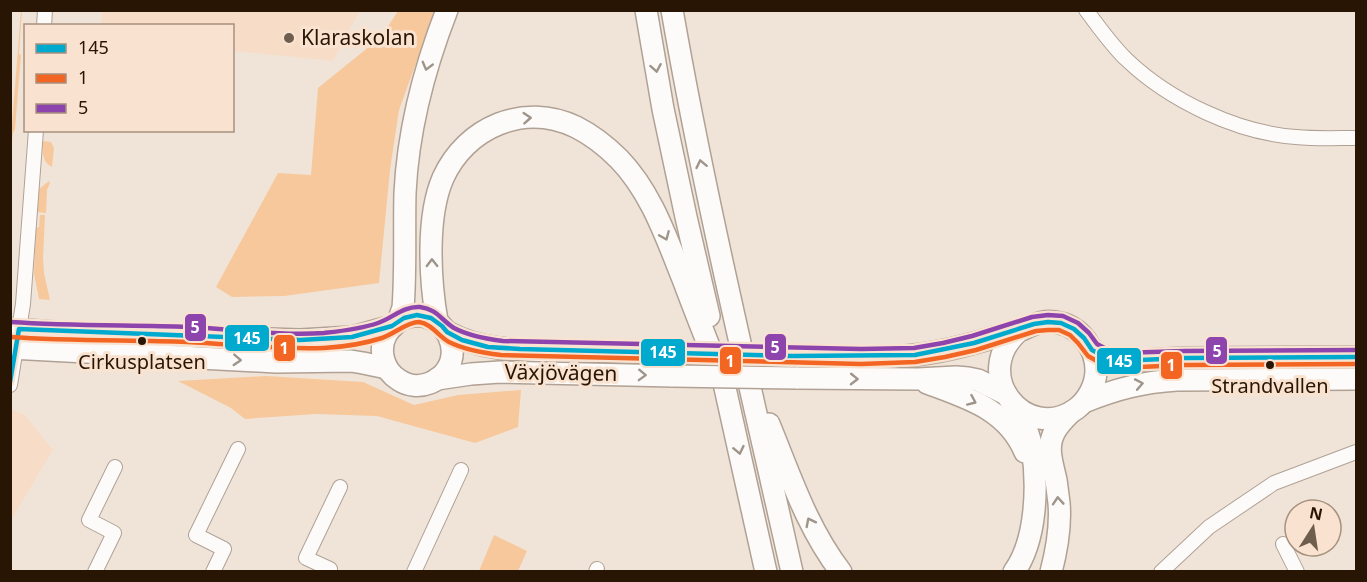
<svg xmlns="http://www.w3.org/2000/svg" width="1367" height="582" viewBox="0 0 1367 582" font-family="'Noto Sans',sans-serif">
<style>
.built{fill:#f7ddc7}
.green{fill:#f7c89b}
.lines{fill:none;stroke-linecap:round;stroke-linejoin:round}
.minor-casing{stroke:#b0a194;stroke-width:16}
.highway-casing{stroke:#b0a194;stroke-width:24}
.minor{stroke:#fdfbf9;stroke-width:14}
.highway{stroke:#fdfbf9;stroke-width:21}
.highway-bridge-casing{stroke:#b0a194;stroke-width:24;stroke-linecap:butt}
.highway-bridge{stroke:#fdfbf9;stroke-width:21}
.bus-1-casing{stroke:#f9e3d0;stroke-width:9}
.bus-2-casing{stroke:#f9e3d0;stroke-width:9}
.bus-3-casing{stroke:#f9e3d0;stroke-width:9}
.bus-1{stroke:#00a9ce;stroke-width:4.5}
.bus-2{stroke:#f26522;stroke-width:4.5}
.bus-3{stroke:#8e44ad;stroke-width:4.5}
.oneway{stroke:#9e948a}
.poi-dot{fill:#6f5d4e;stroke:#f9e3d0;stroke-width:2}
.bus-dot{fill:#291503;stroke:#f9e3d0;stroke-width:2}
.labels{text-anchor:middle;stroke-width:6;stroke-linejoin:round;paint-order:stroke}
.bus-label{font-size:20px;fill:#291503;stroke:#f9e3d0}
.poi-label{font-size:21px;fill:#291503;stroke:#f9e3d0;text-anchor:start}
.street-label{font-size:21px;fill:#291503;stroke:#f9e3d0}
.line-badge{stroke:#f9e3d0;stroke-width:2}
.badge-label{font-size:16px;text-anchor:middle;font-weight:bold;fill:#fff}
</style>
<rect width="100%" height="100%" fill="#f0e4d9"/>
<g class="built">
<polygon points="102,11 102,10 360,11 333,61 233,51 232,26 101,25"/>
<polygon points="11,409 25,415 53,450 11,520"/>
</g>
<g class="green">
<polygon points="21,11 22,11 19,54 21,55 15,129 13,133 11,148 11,124 12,124"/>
<polygon points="398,11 435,11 399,110 390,170 379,283 284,296 232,297 216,287 278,173 311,175 318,88 381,37"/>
<path d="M43,141L51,142L54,148L52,167C42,162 42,152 43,141Z"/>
<polygon points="49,181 50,183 47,190 46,213 37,212 37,203 38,190"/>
<polygon points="40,215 45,215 43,259 44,273 50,300 39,299 34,274 36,228 39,227"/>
<polygon points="266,376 363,382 414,405 458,395 521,390 518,427 475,443 377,416 315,414 245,419 231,408 178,381"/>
<polygon points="494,535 527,551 518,571 479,571"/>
</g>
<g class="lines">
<g class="minor-casing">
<g id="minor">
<path d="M1086,10C1099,27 1112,46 1127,60C1170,101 1238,133 1296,137C1316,139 1337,138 1356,138"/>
<polyline points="44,26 45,10"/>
<polyline points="10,385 23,304 36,130"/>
<polyline points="1283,544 1297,572"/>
<polyline points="95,572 114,533 89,520 115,467"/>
<polyline points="213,572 224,549 196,535 238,449"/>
<polyline points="329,572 330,569 306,558 340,487"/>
<polyline points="414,572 461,470"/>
<polyline points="596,572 597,569"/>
<polyline points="1161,572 1209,527 1274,483 1356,452"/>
</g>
</g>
<g class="highway-casing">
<g id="highway">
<polyline points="646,10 663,109 686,217 709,316"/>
<path d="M672,10C705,199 750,385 792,572"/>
<path d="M398,321C445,297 475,364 430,383C420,387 408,386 399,380C384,371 378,351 386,335C389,329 394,326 398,321C400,318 401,312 403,308C406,270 404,231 405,193C408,130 424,69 447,10"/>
<path d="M437,321C430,281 426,217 443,178C466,127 524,102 576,127C592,135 606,146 619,159C651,192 666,237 683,279C696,314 710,349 724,384"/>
<polyline points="10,329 54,332 300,340 352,337 392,326"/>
<path d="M447,332C486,353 526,350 569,351C601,351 634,352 666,353"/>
<polyline points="10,348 276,362 351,361 363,363 387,368"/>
<polyline points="1092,350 1107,358 1118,361 1131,361 1185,358 1356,357"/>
<path d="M792,356C833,356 875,360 915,355C942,352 969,345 995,337C1003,335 1012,333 1021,330C1035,324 1044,319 1060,323C1081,328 1096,349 1096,370C1096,385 1088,400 1076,409C1026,445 967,373 1021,329"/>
<polyline points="721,370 766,572"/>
<polyline points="796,378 918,379 956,377 968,378 978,380 1006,394"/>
<polyline points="437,379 471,374 500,372 673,376"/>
<path d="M927,383C967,398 1007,409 1025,452"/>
<path d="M1084,402C1116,389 1143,382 1177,380L1356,379"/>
<path d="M769,424C790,475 807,528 841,572"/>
<path d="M1014,572C1037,540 1038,484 1032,447C1029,435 1024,423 1021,411"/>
<path d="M1051,572C1057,549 1061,526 1059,503C1058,495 1057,487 1056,480C1052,462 1046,447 1055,431C1059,424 1065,418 1070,413"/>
</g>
</g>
<use href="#minor" class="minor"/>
<use href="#highway" class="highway"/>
<g class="highway-bridge-casing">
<g id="highway-bridge">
<polyline points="666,353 792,356"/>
<polyline points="673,376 796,378"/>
</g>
</g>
<use href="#highway-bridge" class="highway-bridge"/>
<g class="bus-1-casing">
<polyline id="bus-1" points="10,382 19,329 300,340 352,337 392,326 404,318 417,315 431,318 442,326 447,332 462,340 488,347 520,349 792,356 915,355 974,343 1034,324 1048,322 1061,323 1074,329 1084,338 1092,350 1107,358 1118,361 1185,358 1356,357"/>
</g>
<g class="bus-2-casing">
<path id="bus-2" d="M10,337C69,341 128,340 187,342C233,344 278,350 324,348C343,347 363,344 382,338C394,334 407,322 419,322C432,324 438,336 449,342C465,350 483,353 501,355L861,364L915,362L945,357L976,350L1036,331L1048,330H1059L1070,335L1078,343L1088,356L1104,365L1117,368L1185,365L1356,364"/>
</g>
<g class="bus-3-casing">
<path id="bus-3" d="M11,322C70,326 129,325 188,327C233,329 279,336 324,333C342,331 361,329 378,323C393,318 403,306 420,307C437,309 441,320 454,328C469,336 486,339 503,341L861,349L914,348L943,343L972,336L1032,317L1048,315L1063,316L1078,323L1089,333L1097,344L1110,351L1119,353L1185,351L1356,350"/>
</g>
<use href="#bus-1" class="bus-1"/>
<use href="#bus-2" class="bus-2"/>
<use href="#bus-3" class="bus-3"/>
</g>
<defs><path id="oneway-chevron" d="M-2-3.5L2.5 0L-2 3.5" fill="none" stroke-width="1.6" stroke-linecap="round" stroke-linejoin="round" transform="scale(1.5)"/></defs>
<g class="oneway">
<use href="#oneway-chevron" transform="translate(427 66) rotate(105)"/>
<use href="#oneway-chevron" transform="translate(656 68) rotate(80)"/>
<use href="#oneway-chevron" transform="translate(527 118) rotate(-4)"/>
<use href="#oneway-chevron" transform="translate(701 164) rotate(-102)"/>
<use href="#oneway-chevron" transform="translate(665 236) rotate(67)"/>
<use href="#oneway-chevron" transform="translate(432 263) rotate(-91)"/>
<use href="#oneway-chevron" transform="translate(237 360) rotate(3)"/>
<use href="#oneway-chevron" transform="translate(642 375) rotate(2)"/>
<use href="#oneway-chevron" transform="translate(854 379) rotate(1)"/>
<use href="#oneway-chevron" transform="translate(1139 384) rotate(-11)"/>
<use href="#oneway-chevron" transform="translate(972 401) rotate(24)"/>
<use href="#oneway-chevron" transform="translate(739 450) rotate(78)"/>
<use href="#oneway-chevron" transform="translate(1058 501) rotate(-94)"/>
<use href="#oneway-chevron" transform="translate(810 522) rotate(-117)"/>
</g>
<circle class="poi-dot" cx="289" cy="38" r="6"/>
<g class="bus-dot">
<circle cx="142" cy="341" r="5"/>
<circle cx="1270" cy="365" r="5"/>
</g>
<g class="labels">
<g class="bus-label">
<text x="142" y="369">Cirkusplatsen</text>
<text x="1270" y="393">Strandvallen</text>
</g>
<g class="poi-label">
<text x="301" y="45">Klaraskolan</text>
</g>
<g class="street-label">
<text transform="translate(561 373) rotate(1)" y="7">Växjövägen</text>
</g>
</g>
<g class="line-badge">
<rect x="184" y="313" width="23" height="29" rx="6" fill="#8e44ad"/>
<rect x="224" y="324" width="46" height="28" rx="6" fill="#00a9ce"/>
<rect x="764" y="333" width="23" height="28" rx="6" fill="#8e44ad"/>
<rect x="273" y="334" width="23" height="28" rx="6" fill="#f26522"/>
<rect x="1205" y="336" width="23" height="29" rx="6" fill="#8e44ad"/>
<rect x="640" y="338" width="46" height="29" rx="6" fill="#00a9ce"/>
<rect x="719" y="346" width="23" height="29" rx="6" fill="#f26522"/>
<rect x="1096" y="347" width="46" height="28" rx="6" fill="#00a9ce"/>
<rect x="1160" y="351" width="23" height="29" rx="6" fill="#f26522"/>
</g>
<g class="badge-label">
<text x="195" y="333">5</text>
<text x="247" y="344">145</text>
<text x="775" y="353">5</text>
<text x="284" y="354">1</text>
<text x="1217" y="357">5</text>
<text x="663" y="358">145</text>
<text x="730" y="367">1</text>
<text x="1119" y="367">145</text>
<text x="1171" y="371">1</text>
</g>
<rect width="1367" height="582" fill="none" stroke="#291503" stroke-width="24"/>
<rect x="24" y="24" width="210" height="108" fill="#f9e3d0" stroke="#a6917e" stroke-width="1.5"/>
<rect x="36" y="44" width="30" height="9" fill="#00a9ce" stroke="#a6917e" stroke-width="1.5"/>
<text x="78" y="54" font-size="18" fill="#291503">145</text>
<rect x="36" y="74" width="30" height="9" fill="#f26522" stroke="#a6917e" stroke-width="1.5"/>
<text x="78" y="84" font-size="18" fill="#291503">1</text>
<rect x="36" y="104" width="30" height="9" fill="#8e44ad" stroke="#a6917e" stroke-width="1.5"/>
<text x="78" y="114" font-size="18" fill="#291503">5</text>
<g transform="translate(1313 528) rotate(12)"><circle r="28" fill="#f9e3d0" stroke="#a6917e" stroke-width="1.5"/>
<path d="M0-4.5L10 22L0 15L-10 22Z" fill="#6f5d4e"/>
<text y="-9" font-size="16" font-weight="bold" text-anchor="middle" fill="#291503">N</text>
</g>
</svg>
